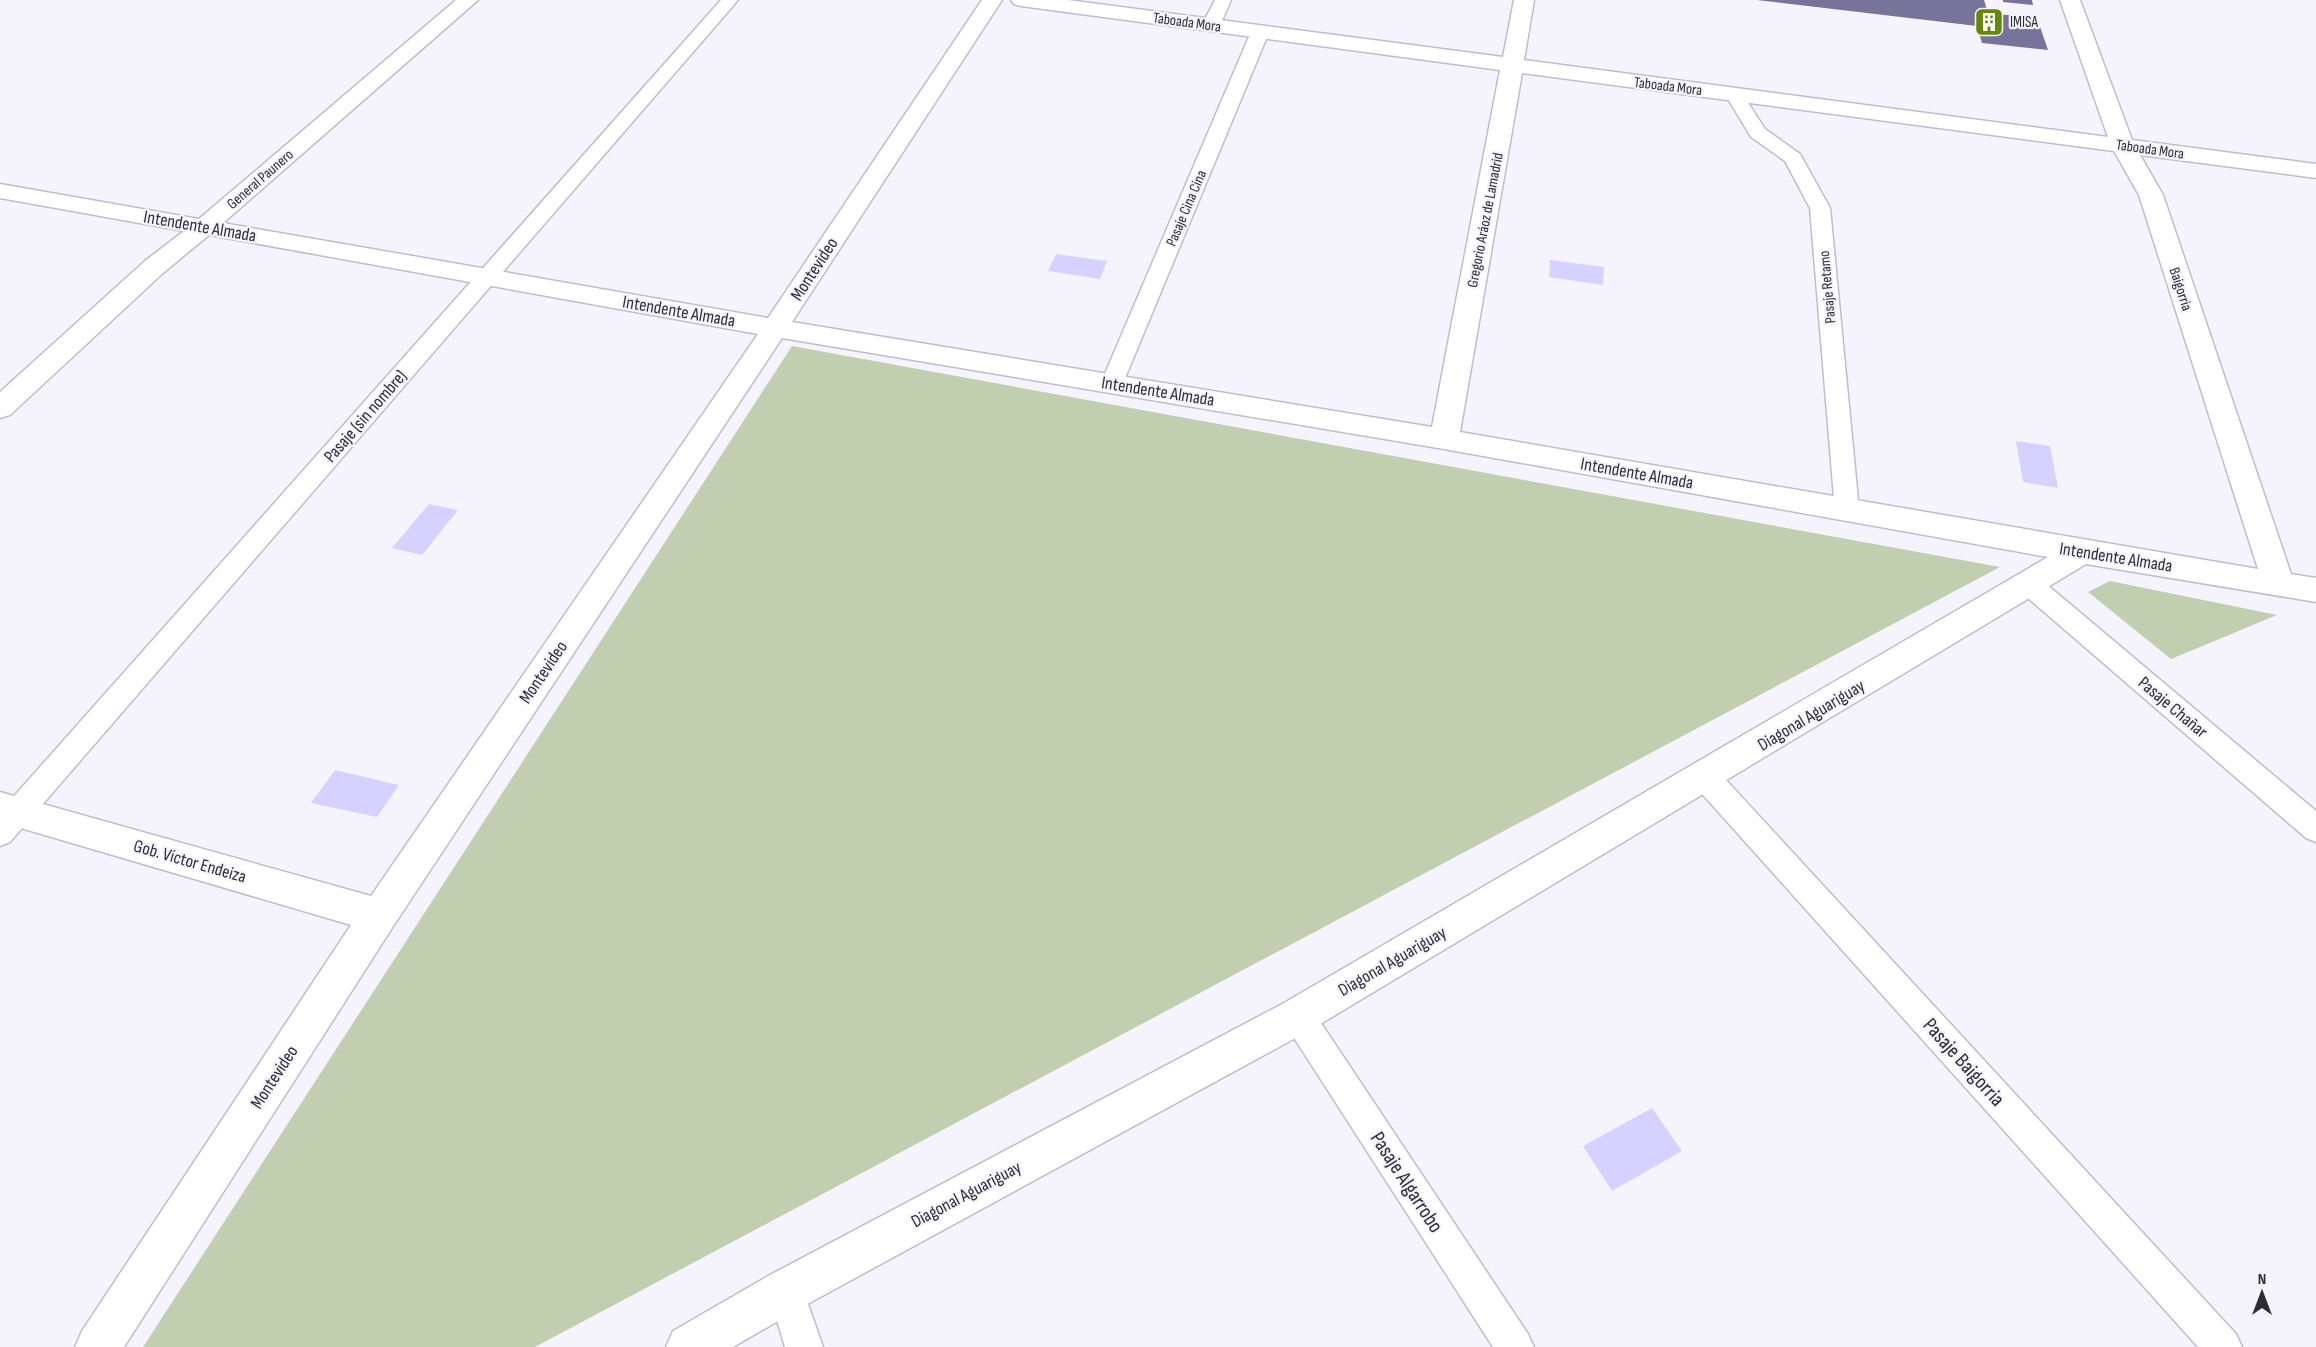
<svg xmlns="http://www.w3.org/2000/svg" width="2316" height="1347" viewBox="0 0 2316 1347" font-family="'Sofia Sans Condensed',sans-serif">
<style>
.green{fill:#c2ceb0}
.water{fill:#d6d2ff}
.building{fill:#77739b}
.lines{fill:none;stroke-linecap:round;stroke-linejoin:round}
.lane-casing{stroke:#bebcd1;stroke-width:3}
.street-casing{stroke:#bebcd1;stroke-width:3}
.lane{fill:#fff;fill-rule:evenodd}
.street{fill:#fff;fill-rule:evenodd}
.labels{text-anchor:middle;stroke-width:4.5;stroke-linejoin:round;paint-order:stroke}
.far-street-label{font-size:15px;fill:#2d2d35;stroke:#f5f4fd}
.far-poi-label{font-size:15px;fill:#2d2d35;stroke:#f5f4fd;text-anchor:start}
.street-label{font-size:18px;fill:#2d2d35;stroke:#f5f4fd}
.near-street-label{font-size:21px;fill:#2d2d35;stroke:#f5f4fd}
</style>
<rect width="100%" height="100%" fill="#f5f4fd"/>
<g class="green">
<polygon points="792,346 2000,567 535,1347 143,1347"/>
<polygon points="2110,581 2277,615 2171,659 2088,592"/>
</g>
<g class="water">
<polygon points="1056,254 1107,261 1100,279 1048,271"/>
<polygon points="1550,260 1604,267 1603,285 1549,277"/>
<polygon points="2016,441 2050,446 2058,488 2023,482"/>
<polygon points="429,504 458,510 422,555 392,548"/>
<polygon points="335,770 399,785 377,817 311,803"/>
<polygon points="1652,1108 1682,1151 1612,1191 1583,1146"/>
</g>
<g class="building">
<polygon points="1757,0 1984,0 1988,13 2037,18 2048,50 1982,43 1977,26"/>
<polygon points="2003,0 2032,0 2033,5 2003,2"/>
</g>
<g class="lines">
<g class="lane-casing">
<g id="lane">
<polygon points="721,0 738,0 10,842 0,846 0,812"/>
<polygon points="1215,0 1231,0 1220,25 1211,30 1202,25"/>
<polygon points="1260,27 1269,32 1123,383 1120,388 1112,391 1104,388 1101,383 1251,32"/>
<polygon points="1734,89 1740,90 1765,129 1800,154 1830,208 1859,510 1856,516 1847,519 1838,516 1835,510 1810,208 1785,161 1751,137 1725,94"/>
<polygon points="2030,575 2039,578 2316,811 2316,842 2306,838 2021,592 2017,585 2021,578"/>
<polygon points="1705,765 1715,768 2236,1334 2242,1347 2198,1347 1695,786 1691,777 1695,768"/>
<polygon points="1298,1000 1309,1005 1528,1334 1534,1347 1493,1347 1287,1027 1282,1016 1287,1005"/>
<polygon points="786,1273 799,1278 823,1347 785,1347 768,1291 773,1278"/>
</g>
</g>
<g class="street-casing">
<path id="street" d="M456,0H478L223,223L768,318L982,0H1002L792,322L1432,427L1500,70L1021,6L1014,4L1011,0H1068L1503,57L1514,0H1534L1524,60L2108,137L2060,0H2080L2132,140L2316,164V178L2140,155L2163,195L2291,574L2316,578V602L2086,564L1312,1029L802,1307L733,1347H666L673,1331L770,1275L1284,1003L2048,557L1444,449L782,338L392,928L124,1347H75L82,1331L351,925L0,822V792L371,896L758,334L209,235L163,273L10,415L0,418V392L145,261L184,231L0,198V184L199,219ZM1522,73L2114,151L2139,195L2258,569L1460,432Z"/>
</g>
<use href="#lane" class="lane"/>
<use href="#street" class="street"/>
</g>
<defs>
<g id="building-square" transform="scale(1.5)"><rect x="-9" y="-9" width="18" height="18" rx="4" fill="#668809" stroke="#f5f4fd"/><path d="M-4-6H4V6H1V3H-1V6H-4ZM-2.5-4.3h1.7v1.8h-1.7ZM.8-4.3h1.7v1.8H.8ZM-2.5-1h1.7V.8h-1.7ZM.8-1h1.7V.8H.8Z" fill="#fff"/></g>
</defs>
<g fill-rule="evenodd">
<use href="#building-square" x="1989" y="22"/>
</g>
<g class="labels">
<g class="far-street-label">
<text transform="translate(1187 22) rotate(8)" y="5">Taboada Mora</text>
<text transform="translate(1668 86) rotate(7)" y="5">Taboada Mora</text>
<text transform="translate(2150 149) rotate(8)" y="5">Taboada Mora</text>
<text transform="translate(260 179) rotate(-41)" y="5">General Paunero</text>
<text transform="translate(1186 208) rotate(-67)" y="5">Pasaje Cina Cina</text>
<text transform="translate(1485 220) rotate(-79)" y="5">Gregorio Aráoz de Lamadrid</text>
<text transform="translate(1827 287) rotate(-95)" y="5">Pasaje Retamo</text>
<text transform="translate(2181 289) rotate(72)" y="5">Baigorria</text>
</g>
<g class="far-poi-label">
<text x="2010" y="27">IMISA</text>
</g>
<g class="street-label">
<text transform="translate(200 226) rotate(10)" y="6">Intendente Almada</text>
<text transform="translate(814 269) rotate(-57)" y="6">Montevideo</text>
<text transform="translate(679 311) rotate(10)" y="6">Intendente Almada</text>
<text transform="translate(1158 391) rotate(9)" y="6">Intendente Almada</text>
<text transform="translate(365 416) rotate(-49)" y="6">Pasaje (sin nombre)</text>
<text transform="translate(1637 473) rotate(10)" y="6">Intendente Almada</text>
<text transform="translate(2116 557) rotate(9)" y="6">Intendente Almada</text>
<text transform="translate(543 672) rotate(-56)" y="6">Montevideo</text>
<text transform="translate(2173 707) rotate(40)" y="6">Pasaje Chañar</text>
<text transform="translate(1811 715) rotate(-31)" y="6">Diagonal Aguariguay</text>
<text transform="translate(190 861) rotate(16)" y="6">Gob. Víctor Endeiza</text>
<text transform="translate(1392 961) rotate(-30)" y="6">Diagonal Aguariguay</text>
<text transform="translate(274 1077) rotate(-57)" y="6">Montevideo</text>
<text transform="translate(966 1194) rotate(-28)" y="6">Diagonal Aguariguay</text>
</g>
<g class="near-street-label">
<text transform="translate(1964 1062) rotate(48)" y="7">Pasaje Baigorria</text>
<text transform="translate(1407 1182) rotate(57)" y="7">Pasaje Algarrobo</text>
</g>
</g>
<g transform="translate(2262 1293)" stroke="#f5f4fd" stroke-width="4.5" paint-order="stroke">
<path d="M0-4.5L10 22L0 15L-10 22Z" fill="#2d2d35"/>
<text y="-9" font-size="16" font-weight="bold" text-anchor="middle" fill="#2d2d35">N</text>
</g>
</svg>
